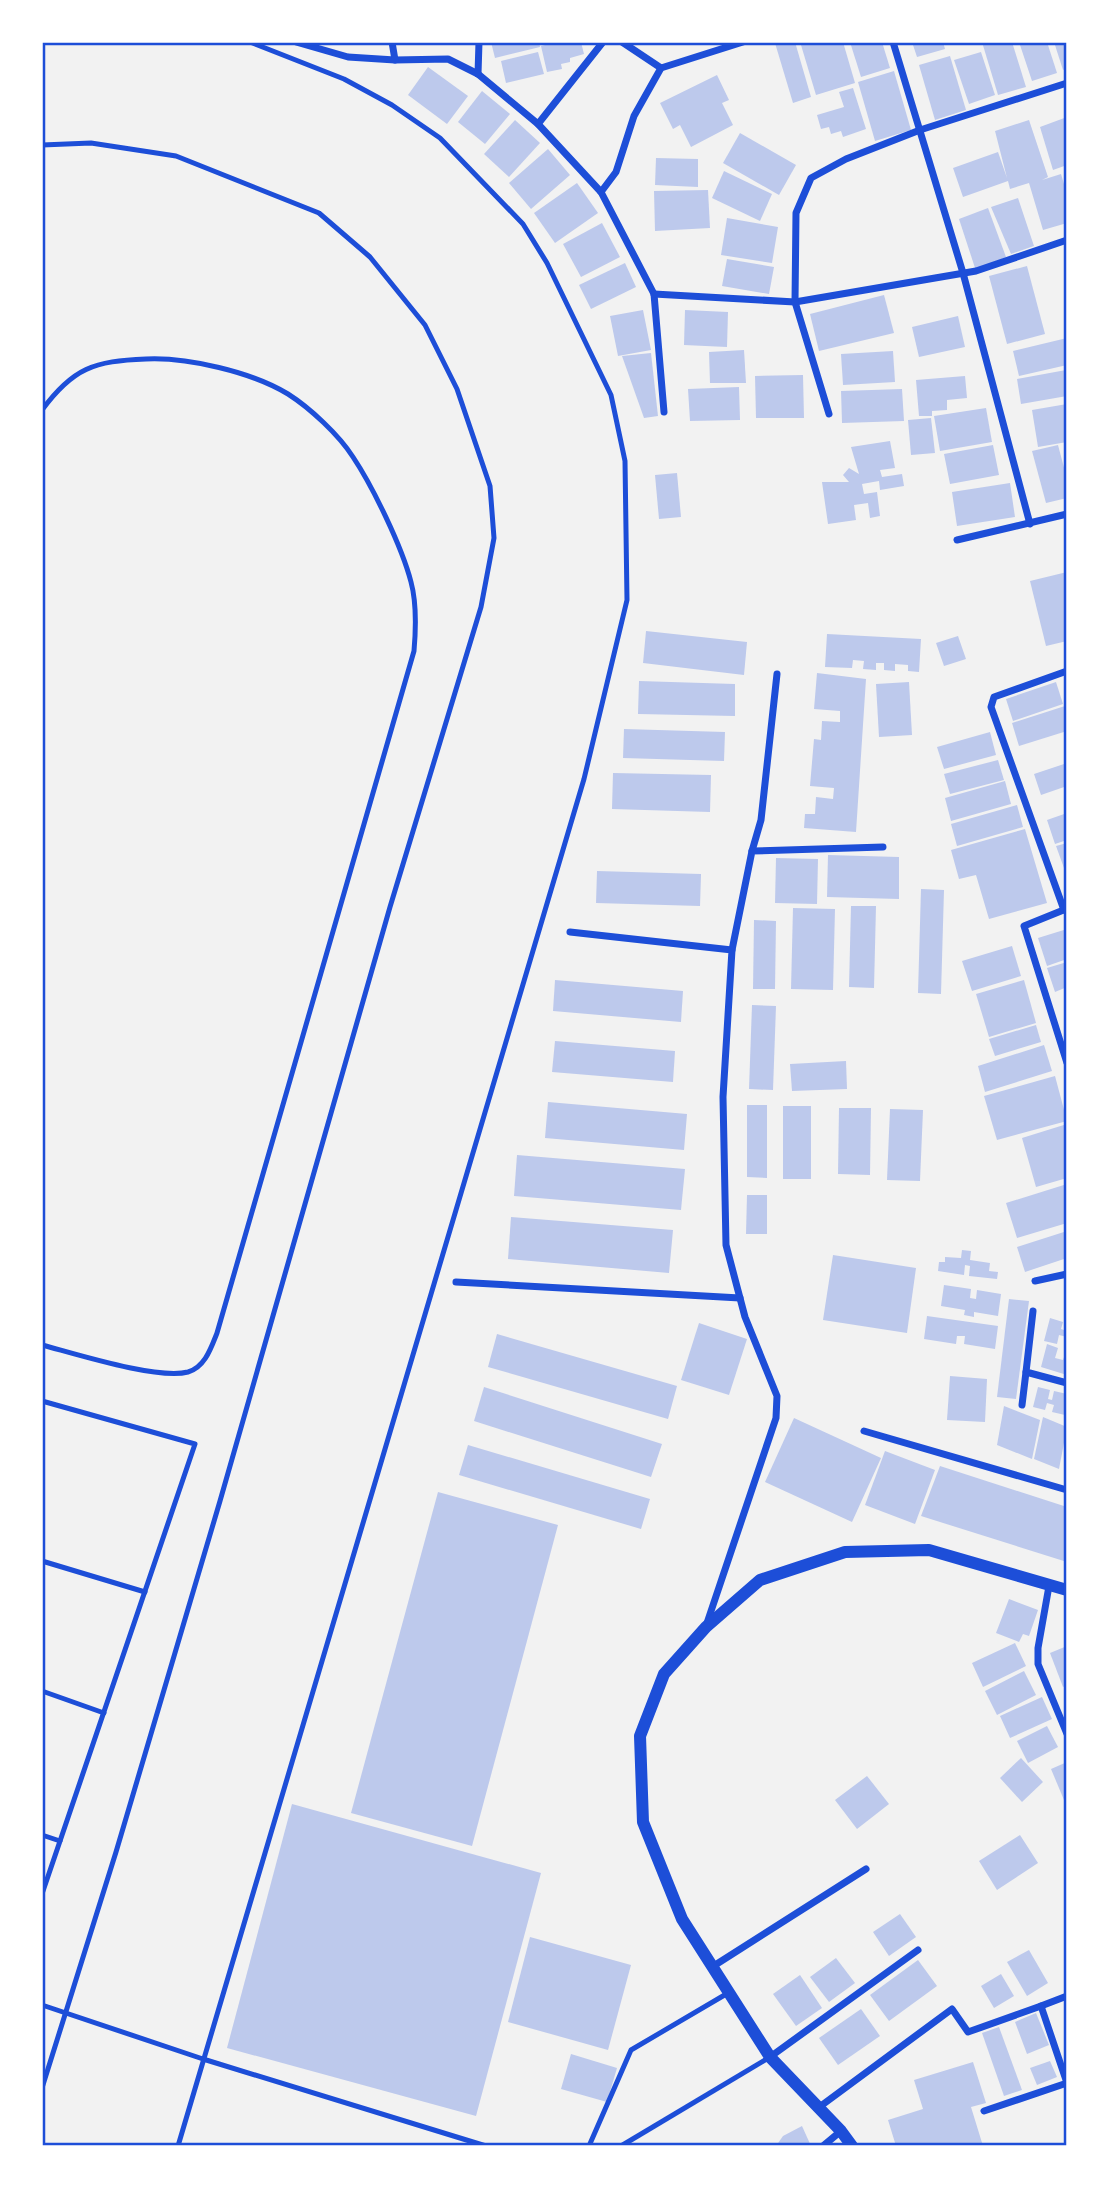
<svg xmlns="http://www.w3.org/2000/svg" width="1109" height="2188" viewBox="0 0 1109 2188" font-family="Jost,sans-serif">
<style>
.building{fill:#bdc9ec}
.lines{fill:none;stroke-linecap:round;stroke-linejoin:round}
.service{stroke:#1d4ed8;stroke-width:5}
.minor{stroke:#1d4ed8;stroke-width:7}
.tertiary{stroke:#1d4ed8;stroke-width:12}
.neatline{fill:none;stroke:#1d4ed8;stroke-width:2.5}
</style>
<rect width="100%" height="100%" fill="#f2f2f2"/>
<g class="building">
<polygon points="491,42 539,42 540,47 495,58"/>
<polygon points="557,42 581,42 584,54 570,58 570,62 561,64 562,69 547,72 541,46"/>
<polygon points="778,42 795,42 811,97 793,103 775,43"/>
<polygon points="812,42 843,42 855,83 816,95 801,45"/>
<polygon points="850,42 882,42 890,68 861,77"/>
<polygon points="912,42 943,42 945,49 917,57"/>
<polygon points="982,42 1012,42 1026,87 998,95"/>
<polygon points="1019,42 1047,42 1057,73 1032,81"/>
<polygon points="1054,42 1067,42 1067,68 1063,70"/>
<polygon points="538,52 544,74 506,83 501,61"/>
<polygon points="981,52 995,95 969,104 954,60"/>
<polygon points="950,56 966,110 935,120 919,65"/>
<polygon points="428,67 468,96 447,124 408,95"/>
<polygon points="894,71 911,130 875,141 858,82"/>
<polygon points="717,75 729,100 722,103 733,125 691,147 680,125 673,129 660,103"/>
<polygon points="853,88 866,129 843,137 841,131 831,134 829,127 821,129 817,115 844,107 839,92"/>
<polygon points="482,91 510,114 485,144 458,122"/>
<polygon points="1067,117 1067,165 1053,170 1040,127"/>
<polygon points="515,120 540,143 509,177 484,154"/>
<polygon points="1029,120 1048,177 1042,180 1061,174 1067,194 1067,223 1043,230 1029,183 1010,189 1008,181 963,197 953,168 998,152 1007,178 995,131"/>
<polygon points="740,133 796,165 779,195 723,163"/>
<polygon points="548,149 570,175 531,209 509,183"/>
<polygon points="656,158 698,159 698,187 655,185"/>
<polygon points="724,171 772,194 760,221 712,198"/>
<polygon points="577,183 598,213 555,243 534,213"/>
<polygon points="708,190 710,228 655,231 654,191"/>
<polygon points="1018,198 1034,246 1011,254 991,207"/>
<polygon points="988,208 1006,257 976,271 959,219"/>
<polygon points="727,218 778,227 772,263 721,255"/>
<polygon points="602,223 620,257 581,277 563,244"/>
<polygon points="727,259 774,267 769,294 722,286"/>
<polygon points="625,263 636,287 591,309 579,285"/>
<polygon points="1027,266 1045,334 1007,344 989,276"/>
<polygon points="884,295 894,333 819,351 810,314"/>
<polygon points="643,310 651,350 618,356 610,316"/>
<polygon points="685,310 728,312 727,347 684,345"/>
<polygon points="958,316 965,347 919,357 912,327"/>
<polygon points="1067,338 1067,365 1019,376 1013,351"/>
<polygon points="744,350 746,383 710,383 709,352"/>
<polygon points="893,351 895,382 843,385 841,354"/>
<polygon points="651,353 658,416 644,418 622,356"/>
<polygon points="1066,370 1067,396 1021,404 1017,379"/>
<polygon points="803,375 804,418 756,418 755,376"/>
<polygon points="965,376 967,398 947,400 947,410 932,411 932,416 919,416 916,380"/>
<polygon points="739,387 740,420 690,421 688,389"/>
<polygon points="902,389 904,421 842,423 841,391"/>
<polygon points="1067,404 1067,442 1038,447 1032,410"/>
<polygon points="986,408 992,442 940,451 934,416"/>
<polygon points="931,418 935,453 911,455 908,420"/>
<polygon points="890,441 895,468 880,470 882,477 902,474 904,486 880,490 879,481 862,484 864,494 877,492 880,516 870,518 868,503 854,505 856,520 828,524 822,482 849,482 843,475 849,468 859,474 851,447"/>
<polygon points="993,445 999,475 950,484 944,454"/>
<polygon points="1058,445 1067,479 1067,498 1046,503 1032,451"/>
<polygon points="677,473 681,517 659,519 655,475"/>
<polygon points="1010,483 1015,517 957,526 952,492"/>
<polygon points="1067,572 1067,641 1046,646 1030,581"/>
<polygon points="646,631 747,642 744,675 643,663"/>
<polygon points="827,634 921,639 919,672 908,671 908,665 895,664 895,671 884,670 884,663 876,663 876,670 863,669 864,661 853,660 852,668 825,667"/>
<polygon points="958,636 966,659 944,666 936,643"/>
<polygon points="817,673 866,679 856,832 804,828 805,814 815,814 816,797 833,799 834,788 810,786 814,739 821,740 822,721 840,722 840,711 814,709"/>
<polygon points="639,681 735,684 735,716 638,714"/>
<polygon points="909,682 912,735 879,737 876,684"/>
<polygon points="1056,682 1063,704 1013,721 1006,699"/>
<polygon points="1065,706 1067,731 1019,746 1012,723"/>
<polygon points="624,729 725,732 724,761 623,758"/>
<polygon points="990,732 996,755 944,769 937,747"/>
<polygon points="998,760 1004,780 950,794 944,774"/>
<polygon points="1067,763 1067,786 1041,795 1034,774"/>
<polygon points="613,773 711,775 710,812 612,809"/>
<polygon points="1005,781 1011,804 951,821 945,798"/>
<polygon points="1017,805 1023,827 957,846 951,824"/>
<polygon points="1067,813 1067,840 1055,844 1047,820"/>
<polygon points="1025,829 1047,903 989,919 976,875 959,879 951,850"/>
<polygon points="1067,843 1067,867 1064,868 1056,846"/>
<polygon points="828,855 899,857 899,899 827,897"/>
<polygon points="776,858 818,859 817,904 775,903"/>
<polygon points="597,871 701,874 700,906 596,903"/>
<polygon points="921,889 944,890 941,994 918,993"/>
<polygon points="851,906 876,906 874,988 849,987"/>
<polygon points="793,908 835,909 833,990 791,989"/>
<polygon points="754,920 776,921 775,989 753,989"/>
<polygon points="1067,929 1067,959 1047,966 1038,938"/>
<polygon points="1012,946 1021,976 972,991 962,961"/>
<polygon points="1067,962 1067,987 1055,992 1047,968"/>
<polygon points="555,980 683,991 681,1022 553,1011"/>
<polygon points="1024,980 1036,1023 989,1037 976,994"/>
<polygon points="752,1005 776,1006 773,1090 749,1089"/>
<polygon points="1036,1025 1041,1042 995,1056 989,1039"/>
<polygon points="555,1041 675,1051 673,1082 552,1072"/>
<polygon points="1044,1045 1052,1071 985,1092 978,1066"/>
<polygon points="846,1061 847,1089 792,1091 790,1064"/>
<polygon points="1055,1076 1067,1121 997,1140 984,1096"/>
<polygon points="548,1102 687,1114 684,1150 545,1138"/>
<polygon points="747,1105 767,1105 767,1178 747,1177"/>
<rect x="783" y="1106" width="28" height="73"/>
<polygon points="839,1108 871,1108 870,1175 838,1174"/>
<polygon points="890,1109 923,1110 920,1181 887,1180"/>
<polygon points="1067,1124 1067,1178 1036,1187 1022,1138"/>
<polygon points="517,1155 685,1169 681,1210 514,1196"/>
<polygon points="1067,1184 1067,1223 1017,1238 1006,1203"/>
<polygon points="747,1195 767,1195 767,1234 746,1234"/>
<polygon points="511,1217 673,1230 669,1273 508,1259"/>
<polygon points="1067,1231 1067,1258 1025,1272 1017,1247"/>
<polygon points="962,1250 971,1251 970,1260 990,1263 989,1271 998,1272 997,1279 969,1276 970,1266 965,1265 964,1275 938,1271 939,1262 945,1262 945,1257 961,1258"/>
<polygon points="833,1255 916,1268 907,1333 823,1320"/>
<polygon points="944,1285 971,1289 970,1298 976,1299 977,1290 1001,1294 998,1316 974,1312 974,1317 964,1315 965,1310 941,1306"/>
<polygon points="1009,1299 1029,1301 1016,1399 997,1397"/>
<polygon points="927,1316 998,1326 995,1349 964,1344 965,1336 957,1336 956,1344 924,1339"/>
<polygon points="1050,1318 1063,1322 1061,1329 1067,1331 1067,1337 1059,1335 1057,1344 1044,1341"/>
<polygon points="699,1323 747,1339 729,1395 681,1380"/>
<polygon points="497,1334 677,1386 668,1419 488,1367"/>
<polygon points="1047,1344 1058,1348 1055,1358 1063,1360 1067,1348 1067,1375 1041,1367"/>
<polygon points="950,1376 987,1379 985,1422 947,1420"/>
<polygon points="484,1387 662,1444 651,1477 474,1421"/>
<polygon points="1038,1387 1050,1390 1048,1399 1052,1400 1054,1391 1067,1394 1065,1415 1052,1412 1054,1405 1047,1403 1045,1410 1033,1407"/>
<polygon points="1004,1406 1040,1420 1032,1459 997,1445"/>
<polygon points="1043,1417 1067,1427 1059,1469 1034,1459"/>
<polygon points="794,1418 881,1458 852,1522 765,1482"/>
<polygon points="468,1445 650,1499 641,1529 459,1475"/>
<polygon points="885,1451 935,1470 915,1524 865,1505"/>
<polygon points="940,1466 1067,1507 1067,1562 921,1516"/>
<polygon points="438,1492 558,1525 472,1846 351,1813"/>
<polygon points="1009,1599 1038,1610 1029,1636 1023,1634 1019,1642 996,1633"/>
<polygon points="1015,1643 1026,1666 983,1687 972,1663"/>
<polygon points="1067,1646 1067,1685 1063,1687 1050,1653"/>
<polygon points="1024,1671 1036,1695 997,1715 985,1691"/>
<polygon points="1042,1697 1052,1719 1010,1738 1000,1716"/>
<polygon points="1047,1726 1058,1747 1028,1763 1017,1741"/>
<polygon points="1021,1758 1043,1782 1022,1802 1000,1778"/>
<polygon points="1067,1762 1067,1799 1064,1800 1051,1769"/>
<polygon points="867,1776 889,1804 857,1829 835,1800"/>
<polygon points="292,1804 541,1873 476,2116 227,2048"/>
<polygon points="1020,1835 1038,1863 997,1890 979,1861"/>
<polygon points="900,1914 916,1937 889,1956 873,1932"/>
<polygon points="530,1937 631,1965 608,2050 508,2022"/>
<polygon points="1029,1950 1048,1983 1027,1996 1007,1962"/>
<polygon points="836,1958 855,1983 829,2002 810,1977"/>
<polygon points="918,1960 937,1986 889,2021 870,1995"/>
<polygon points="1001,1974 1014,1996 994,2008 981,1986"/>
<polygon points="800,1975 822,2008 796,2026 773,1994"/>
<polygon points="861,2009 880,2036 838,2065 819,2038"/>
<polygon points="1036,2013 1049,2045 1027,2054 1015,2022"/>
<polygon points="999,2027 1022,2090 1004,2096 982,2033"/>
<polygon points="571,2054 617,2068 607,2102 561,2089"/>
<polygon points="1050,2061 1057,2077 1037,2085 1030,2068"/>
<polygon points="973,2062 986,2103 971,2107 983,2146 896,2146 888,2120 923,2109 914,2080"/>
<polygon points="802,2126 811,2146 776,2146 783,2136"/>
</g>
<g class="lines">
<g class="service">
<polyline points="42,145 91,143 176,156 319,213 370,257 425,325 457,389 490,486 494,538 481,607 390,907 220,1501 116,1852 42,2088"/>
<path d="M42,410C73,368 94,361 146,359C187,357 252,372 288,394C310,408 339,435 353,457C373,487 402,547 411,582C417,604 416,628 414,651L217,1333C211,1348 205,1367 188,1372C158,1380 76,1354 42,1345"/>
<polyline points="42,1401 195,1444 42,1894"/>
<polyline points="42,1561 145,1592"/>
<polyline points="42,1691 104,1713"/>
<polyline points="42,1835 60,1841"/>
<polyline points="42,2005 203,2059 486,2146"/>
<polyline points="178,2146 584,779 627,600 625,461 611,395 547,263 523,224 440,138 392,105 344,79 250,42"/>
<polyline points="589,2146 631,2050 728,1993"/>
<polyline points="621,2146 770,2057"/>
</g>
<g class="minor">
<polyline points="296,42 348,57 395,60 448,59 478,74 538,124 601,192 654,294 664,412"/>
<polyline points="392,42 395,60"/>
<polyline points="622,42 661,68"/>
<polyline points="893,42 963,273 1030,524"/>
<polyline points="478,74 479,42"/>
<polyline points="538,124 603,42"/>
<polyline points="601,192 616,172 634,116 661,68 743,42"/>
<polyline points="654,294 795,302 976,271 1067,240"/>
<polyline points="829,414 795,302 796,213 811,178 846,159 920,130 1067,83"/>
<polyline points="957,540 1067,514"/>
<polyline points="752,851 761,820 777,674"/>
<polyline points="1066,909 1024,926 1067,1063"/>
<polyline points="1064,910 991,707 994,697 1067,671"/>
<polyline points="570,932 732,950 723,1097 726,1245 745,1317 777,1396 776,1418 707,1623"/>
<polyline points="732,950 752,851 883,847"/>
<polyline points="1035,1281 1067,1274"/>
<polyline points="456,1282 740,1298"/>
<polyline points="1033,1311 1026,1372 1067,1383"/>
<polyline points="1022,1405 1026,1372"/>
<polyline points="864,1431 1067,1490"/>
<polyline points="1049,1586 1038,1648 1038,1664 1067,1734"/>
<polyline points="712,1967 866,1869"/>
<polyline points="1041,2006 1067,1996"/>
<polyline points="770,2057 918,1950"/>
<polyline points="818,2108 952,2009 968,2032 1041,2006 1067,2083"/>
<polyline points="984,2111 1067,2083"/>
<polyline points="823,2146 841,2131"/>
</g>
<polyline class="tertiary" points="852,2146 841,2131 770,2057 682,1919 643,1822 640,1736 664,1674 706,1627 760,1580 845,1552 929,1550 1067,1590"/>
</g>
<rect width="1109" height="2188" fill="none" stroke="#ffffff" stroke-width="88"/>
<rect x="44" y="44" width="1021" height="2100" class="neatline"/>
</svg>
